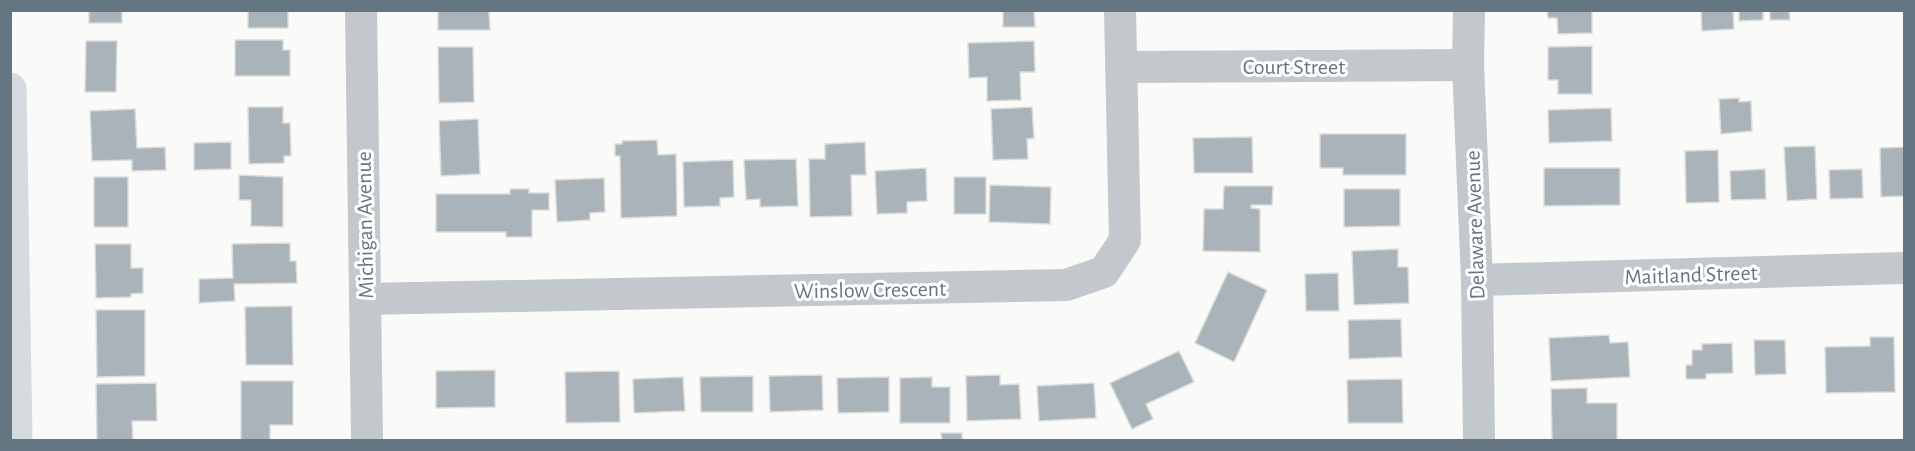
<svg xmlns="http://www.w3.org/2000/svg" width="1915" height="451" viewBox="0 0 1915 451" font-family="'Alegreya Sans',sans-serif">
<style>
.building{fill:#aab3b9;stroke:#dcdcda;stroke-width:1.5}
.lines{fill:none;stroke-linecap:round;stroke-linejoin:round}
.street{stroke:#c3c8cc;stroke-width:32}
.secondary{stroke:#d6dbdf;stroke-width:33}
.labels{text-anchor:middle;stroke-width:6;stroke-linejoin:round;paint-order:stroke}
.street-label{font-size:22px;fill:#657683;stroke:#fff}
</style>
<rect width="100%" height="100%" fill="#fafaf8"/>
<g class="building">
<rect x="89" y="10" width="33" height="13"/>
<rect x="248" y="10" width="40" height="18"/>
<polygon points="438,10 489,10 490,30 438,30"/>
<polygon points="1003,10 1034,10 1035,27 1003,27"/>
<polygon points="1547,10 1592,10 1592,33 1558,34 1557,18 1548,18"/>
<polygon points="1701,10 1733,10 1734,29 1702,31"/>
<polygon points="1739,10 1763,10 1763,20 1739,21"/>
<polygon points="1770,10 1789,10 1790,20 1770,20"/>
<polygon points="235,40 283,40 283,50 290,50 290,76 235,76"/>
<polygon points="86,41 117,41 116,92 85,92"/>
<polygon points="1034,41 1035,72 1020,72 1021,100 987,101 987,77 969,78 968,43"/>
<polygon points="1592,46 1592,94 1558,94 1558,80 1548,80 1548,47"/>
<polygon points="438,47 473,47 474,102 439,103"/>
<polygon points="1739,98 1739,102 1751,101 1752,131 1721,134 1719,99"/>
<polygon points="248,107 283,107 283,123 290,123 291,156 284,156 284,163 249,164"/>
<polygon points="1032,107 1034,138 1027,139 1028,159 993,160 991,109"/>
<polygon points="1611,108 1612,141 1549,143 1548,110"/>
<polygon points="135,109 137,148 165,147 166,170 132,171 132,160 92,161 90,111"/>
<polygon points="478,119 480,174 441,176 439,121"/>
<polygon points="1320,134 1406,134 1406,175 1343,175 1343,168 1320,168"/>
<polygon points="1252,137 1253,173 1194,173 1193,138"/>
<polygon points="657,140 658,155 676,154 677,216 621,218 620,156 615,156 615,144 622,144 622,141"/>
<polygon points="231,142 231,169 194,170 194,143"/>
<polygon points="865,142 866,175 851,175 852,216 810,217 809,159 825,159 825,144"/>
<polygon points="1815,146 1817,199 1787,201 1784,147"/>
<polygon points="1904,147 1904,196 1881,197 1880,148"/>
<polygon points="1718,150 1719,202 1686,203 1685,151"/>
<polygon points="796,159 798,206 760,207 760,199 746,200 744,160"/>
<polygon points="733,160 734,197 720,198 720,206 684,207 683,162"/>
<polygon points="926,168 927,201 907,202 907,213 877,214 875,171"/>
<polygon points="1544,168 1620,168 1620,205 1544,206"/>
<polygon points="1765,169 1766,199 1731,200 1730,171"/>
<polygon points="1862,169 1863,198 1830,199 1829,170"/>
<polygon points="239,175 283,177 283,227 251,226 251,200 239,200"/>
<rect x="94" y="177" width="34" height="50"/>
<rect x="954" y="177" width="32" height="37"/>
<polygon points="604,178 605,212 590,213 590,220 557,222 555,180"/>
<polygon points="990,185 1051,187 1050,224 989,222"/>
<polygon points="1224,186 1273,186 1272,205 1251,205 1251,208 1260,209 1260,252 1203,251 1204,209 1223,209"/>
<polygon points="510,189 529,189 529,193 549,193 549,210 532,210 532,237 506,237 506,232 436,232 436,194 510,194"/>
<polygon points="1344,189 1400,189 1400,226 1344,227"/>
<polygon points="290,243 290,261 296,261 297,283 234,284 235,301 199,303 199,279 233,278 232,244"/>
<polygon points="95,244 131,244 131,268 143,268 143,293 131,294 131,297 96,298"/>
<polygon points="1398,249 1398,267 1408,267 1409,303 1354,305 1352,251"/>
<polygon points="1228,272 1267,290 1234,362 1195,343"/>
<polygon points="1338,273 1339,311 1306,311 1305,274"/>
<polygon points="292,306 293,365 246,365 245,307"/>
<polygon points="96,310 145,310 145,376 97,377"/>
<polygon points="1401,319 1402,357 1349,359 1348,320"/>
<polygon points="1609,335 1610,343 1628,342 1630,377 1551,381 1549,338"/>
<polygon points="1870,337 1894,337 1895,392 1826,393 1825,347 1870,346"/>
<polygon points="1754,340 1785,340 1786,374 1755,375"/>
<polygon points="1732,343 1733,373 1706,374 1706,379 1686,379 1686,365 1692,365 1692,350 1702,350 1702,344"/>
<polygon points="1179,351 1194,382 1146,404 1153,419 1132,429 1110,383"/>
<polygon points="495,370 495,407 436,408 436,371"/>
<polygon points="619,371 620,422 566,423 565,372"/>
<polygon points="822,375 823,410 770,412 769,376"/>
<polygon points="1000,375 1000,385 1019,384 1021,419 967,421 966,376"/>
<polygon points="753,376 753,412 701,412 700,377"/>
<polygon points="683,377 685,411 634,413 633,379"/>
<polygon points="889,377 889,412 838,413 837,378"/>
<polygon points="932,377 932,387 950,387 950,423 900,423 900,378"/>
<polygon points="1402,379 1403,423 1348,423 1347,380"/>
<polygon points="241,381 293,381 293,425 270,425 270,440 241,440"/>
<polygon points="156,383 157,421 132,421 133,440 97,440 96,384"/>
<polygon points="1094,383 1096,418 1039,421 1037,386"/>
<polygon points="1587,388 1587,403 1617,403 1617,440 1552,440 1551,389"/>
<polygon points="941,433 962,433 962,440 942,440"/>
</g>
<g class="lines">
<g class="street">
<polyline points="361,10 367,440"/>
<polyline points="1469,10 1468,65 1477,280 1479,440"/>
<polyline points="1121,67 1468,65"/>
<polyline points="1477,280 1904,268"/>
<polyline points="365,299 1066,285 1104,272 1125,240 1120,10"/>
</g>
<polyline class="secondary" points="10,89 16,440"/>
</g>
<g class="labels">
<g class="street-label">
<text x="1294" y="74">Court Street</text>
<text transform="translate(364 225) rotate(-91)" y="8">Michigan Avenue</text>
<text transform="translate(1474 225) rotate(-92)" y="8">Delaware Avenue</text>
<text transform="translate(1691 274) rotate(-2)" y="8">Maitland Street</text>
<text transform="translate(870 289) rotate(-1)" y="8">Winslow Crescent</text>
</g>
</g>
<rect width="1915" height="451" fill="none" stroke="#657683" stroke-width="24"/>
</svg>
